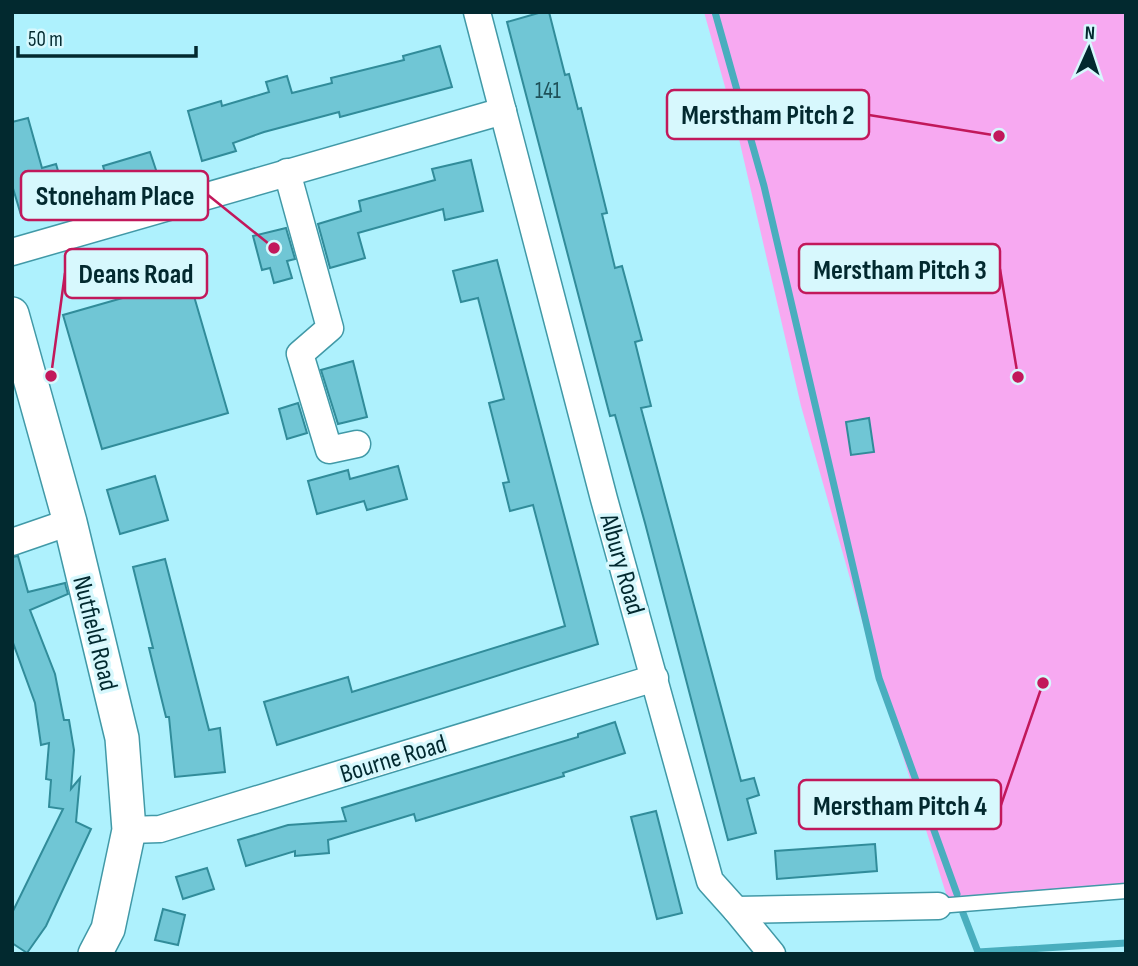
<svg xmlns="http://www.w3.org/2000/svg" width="1138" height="966" viewBox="0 0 1138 966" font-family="'Sofia Sans Condensed',sans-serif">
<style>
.park{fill:#f7a9f1}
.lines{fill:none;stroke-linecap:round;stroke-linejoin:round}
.stream{stroke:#49aebe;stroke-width:7}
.building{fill:#70c6d5;stroke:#318c9a;stroke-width:2}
.service-casing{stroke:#4199a7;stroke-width:17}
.minor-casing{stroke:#4199a7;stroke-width:29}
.tertiary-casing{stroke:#4199a7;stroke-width:36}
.service{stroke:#fff;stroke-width:14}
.minor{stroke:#fff;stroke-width:26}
.tertiary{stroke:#fff;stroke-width:33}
.labels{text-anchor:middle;stroke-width:7;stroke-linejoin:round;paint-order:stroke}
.number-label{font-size:23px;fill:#1e5058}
.street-label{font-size:26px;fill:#02292f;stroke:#d7f8fd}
.leader{fill:none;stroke:#c2185b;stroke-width:2.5}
.callout-dot{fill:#c2185b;stroke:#d7f8fd;stroke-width:2.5}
.callout{fill:#d7f8fd;stroke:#c2185b;stroke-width:2.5}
.callout-label{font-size:28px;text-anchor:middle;font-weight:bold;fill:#02292f}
</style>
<rect width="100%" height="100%" fill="#aef1fd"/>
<polygon class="park" points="704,12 1126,12 1126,886 948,900 878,677 801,406 736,126"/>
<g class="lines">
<g class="stream">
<polyline points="715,12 764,186 879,678 957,894"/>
<polyline points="963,913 978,952 1126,943"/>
</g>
</g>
<g class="building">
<polygon points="542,12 549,12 565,75 569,74 578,109 581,108 607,213 602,214 615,268 622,266 642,340 635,342 651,406 641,408 741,781 754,778 759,795 747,799 756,833 728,840 645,523 615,415 610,416 507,22"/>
<polygon points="440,46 452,87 340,117 339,112 264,132 233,143 236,151 202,161 188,111 221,101 222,106 269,92 266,82 287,76 292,93 332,83 331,78 404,60 403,56"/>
<polygon points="28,118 42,168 56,164 67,201 21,215 12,185 12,122"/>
<polygon points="150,152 158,176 110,190 103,166"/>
<polygon points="471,160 483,211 445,220 443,209 358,233 365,258 330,268 318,224 361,211 359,201 435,180 432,169"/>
<polygon points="286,228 295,259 287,261 292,278 274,283 270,268 262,270 253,236"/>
<polygon points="497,260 598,644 277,745 264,702 348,677 352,692 565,626 533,505 510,511 503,483 509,482 489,403 504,399 478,298 461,302 453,271"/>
<polygon points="189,279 228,413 102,449 63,315"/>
<polygon points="353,361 367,417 338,424 321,370"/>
<polygon points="298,403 307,433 287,439 279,409"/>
<polygon points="869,418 874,452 851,455 846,422"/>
<polygon points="398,466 407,499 367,510 364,501 317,514 308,481 348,470 350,479"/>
<polygon points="155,476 168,520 120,534 107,490"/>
<polygon points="18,556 28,592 65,583 66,587 68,594 30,610 55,674 64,720 69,720 74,750 71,789 80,778 76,822 91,829 46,926 27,953 12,943 12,913 63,809 49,807 51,780 46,779 49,743 41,745 35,703 12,640 12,557"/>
<polygon points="165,559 209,730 220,728 225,772 175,777 169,717 166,717 149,648 153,648 133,567"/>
<polygon points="615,722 625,753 563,773 564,776 416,821 414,814 328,840 329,853 295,856 295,851 246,866 238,840 288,825 346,821 342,808 578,737 578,734"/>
<polygon points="656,811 682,913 657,919 631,817"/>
<polygon points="875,844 877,871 777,879 775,851"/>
<polygon points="207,868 214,889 183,899 176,877"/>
<polygon points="163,909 185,915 178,945 155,940"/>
</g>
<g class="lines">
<g class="service-casing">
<polyline id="service" points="938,906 1126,891"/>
</g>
<g class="minor-casing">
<g id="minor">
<polyline points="477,12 604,499 710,881 736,910 938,906"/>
<polyline points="287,172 330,328 300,354 329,450 357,444"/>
<polyline points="12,252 503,111"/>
<polyline points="12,542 70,522"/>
<polyline points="129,830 160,829 655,678"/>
<polyline points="736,910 772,954"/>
</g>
</g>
<g class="tertiary-casing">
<polyline id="tertiary" points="12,314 70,522 122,738 129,830 108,929 95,954"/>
</g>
<use href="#service" class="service"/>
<use href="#minor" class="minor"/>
<use href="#tertiary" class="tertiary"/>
</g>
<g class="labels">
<g class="number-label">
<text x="548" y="98">141</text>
</g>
<g class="street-label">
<text transform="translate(623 564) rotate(74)" y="9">Albury Road</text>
<text transform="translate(96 633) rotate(76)" y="9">Nutfield Road</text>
<text transform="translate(393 758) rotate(-17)" y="9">Bourne Road</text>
</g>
</g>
<path class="leader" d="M999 136L869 115M274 248L208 195M1018 377L1000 269M51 376L65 273M1043 683L1001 805"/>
<g class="callout-dot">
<circle cx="999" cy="136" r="7"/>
<circle cx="274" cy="248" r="7"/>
<circle cx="1018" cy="377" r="7"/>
<circle cx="51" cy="376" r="7"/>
<circle cx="1043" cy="683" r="7"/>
</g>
<g class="callout">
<rect x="667" y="90" width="202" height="49" rx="7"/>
<rect x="21" y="171" width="187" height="49" rx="7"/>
<rect x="799" y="244" width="201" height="49" rx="7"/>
<rect x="65" y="249" width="142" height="49" rx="7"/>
<rect x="799" y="780" width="202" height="49" rx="7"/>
</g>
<g class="callout-label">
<text x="768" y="124">Merstham Pitch 2</text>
<text x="115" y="205">Stoneham Place</text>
<text x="900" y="279">Merstham Pitch 3</text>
<text x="136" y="283">Deans Road</text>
<text x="900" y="815">Merstham Pitch 4</text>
</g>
<rect width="1138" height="966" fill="none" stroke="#02292f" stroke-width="28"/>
<g transform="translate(1089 49) rotate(3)" stroke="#d7f8fd" stroke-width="5" paint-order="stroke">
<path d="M0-5L12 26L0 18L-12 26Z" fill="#02292f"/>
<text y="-10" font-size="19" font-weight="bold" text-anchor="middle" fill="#02292f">N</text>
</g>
<path d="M18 46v10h178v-10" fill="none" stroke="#02292f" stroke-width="3.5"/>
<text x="28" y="46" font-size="21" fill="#02292f" stroke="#d7f8fd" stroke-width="5" paint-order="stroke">50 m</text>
</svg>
